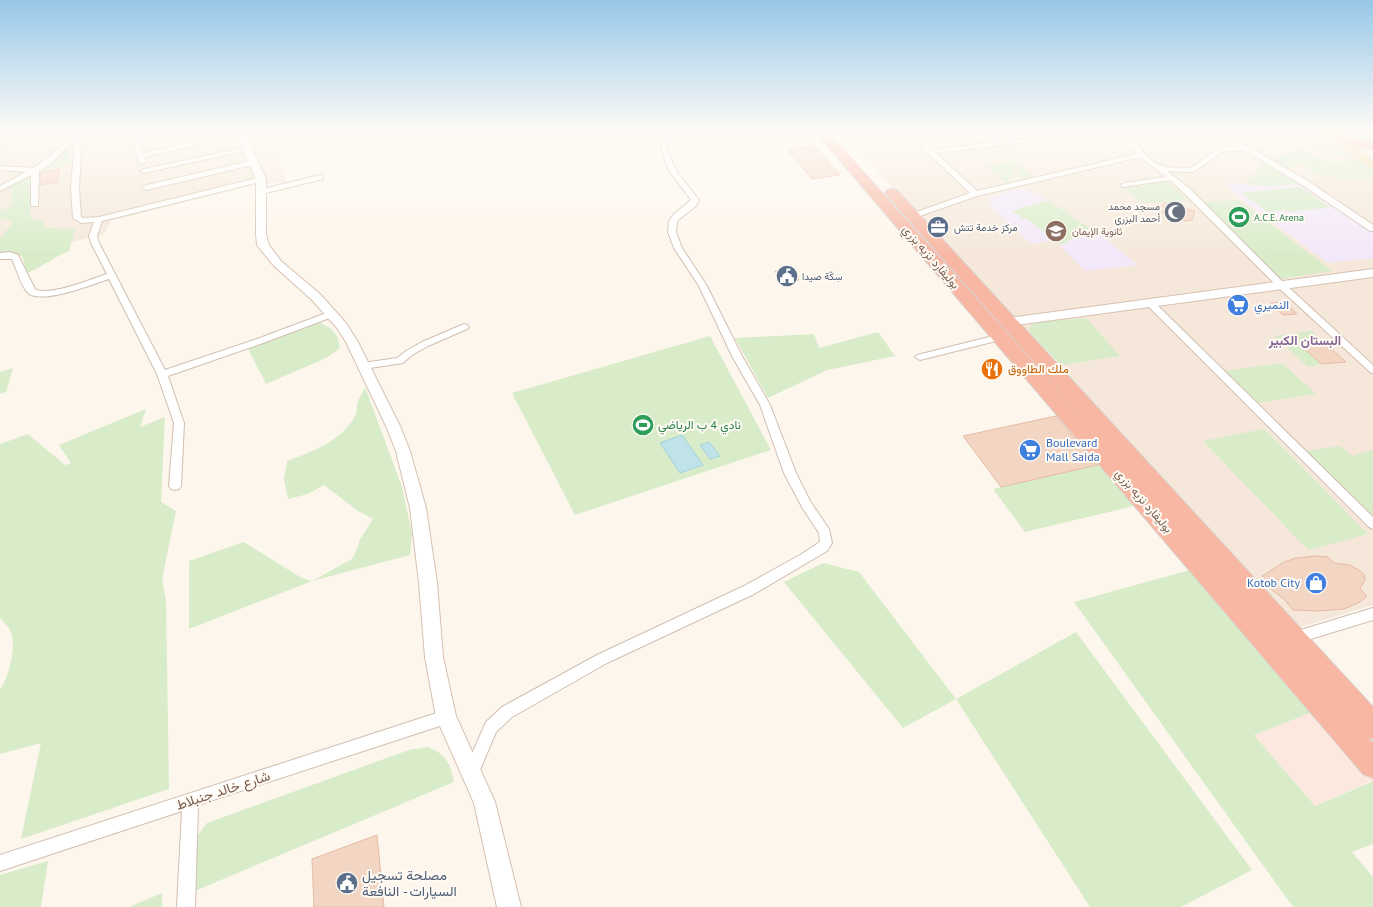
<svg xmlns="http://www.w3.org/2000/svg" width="1373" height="907" viewBox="0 0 1373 907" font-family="'PT Sans',Vazirmatn,sans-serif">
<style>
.residential{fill:#f5e8da}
.commercial{fill:#fde8e0}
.education{fill:#f3e8fa}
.green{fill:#d8ecc9}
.water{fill:#bfe3e8;stroke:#a5d3da}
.building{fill:#f3d5c3;stroke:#e6bba3}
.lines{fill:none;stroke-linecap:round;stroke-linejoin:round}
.street-casing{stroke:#d1beb0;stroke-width:2}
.secondary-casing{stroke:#d6c0b0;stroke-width:2}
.primary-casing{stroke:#dad1cd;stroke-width:2}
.highway-casing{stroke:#dad1cd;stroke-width:2}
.street{fill:#fff;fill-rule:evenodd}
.secondary{fill:#fff;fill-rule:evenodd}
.primary{fill:#fbd9a5;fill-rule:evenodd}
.highway{fill:#f7b7a3;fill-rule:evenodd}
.labels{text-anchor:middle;stroke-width:4;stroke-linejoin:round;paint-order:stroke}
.far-worship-label{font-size:10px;fill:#5b616d;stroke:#fffaf3;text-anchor:end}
.far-leisure-label{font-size:10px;fill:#27864d;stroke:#fffaf3;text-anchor:start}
.far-service-label{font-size:10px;fill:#4e5e75;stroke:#fffaf3;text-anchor:start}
.far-education-label{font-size:10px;fill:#785e54;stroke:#fffaf3;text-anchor:start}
.street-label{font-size:12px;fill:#7a5c4d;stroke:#fffaf3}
.shop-label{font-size:12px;fill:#366cbe;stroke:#fffaf3;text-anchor:start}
.food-label{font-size:12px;fill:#c56008;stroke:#fffaf3;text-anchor:start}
.leisure-label{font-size:12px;fill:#27864d;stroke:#fffaf3;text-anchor:start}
.neighbourhood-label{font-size:13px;font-weight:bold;fill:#846695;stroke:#fffaf3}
.near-street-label{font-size:14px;fill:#7a5c4d;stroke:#fffaf3}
.near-service-label{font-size:14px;fill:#4e5e75;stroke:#fffaf3;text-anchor:start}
</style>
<rect width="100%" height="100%" fill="#fdf6ec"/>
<g class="residential">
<polygon points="0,130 327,130 335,137 277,155 286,182 252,185 111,221 103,235 0,257"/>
<polygon points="840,130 1315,130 1373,167 1373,273 1014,319"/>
<polygon points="1373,277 1373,605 1294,629 1019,326 1148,306"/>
</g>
<polygon class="commercial" points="1310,713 1373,780 1315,806 1254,735"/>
<g class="education">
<polygon points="1227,183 1266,186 1301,184 1373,233 1373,258 1328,263 1237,196"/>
<polygon points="1019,188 1035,193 1047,199 1102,236 1138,265 1085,271 1055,240 1031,244 988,204 991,197"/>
</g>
<g class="green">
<polygon points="994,130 1002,130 1021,136 1024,133 1029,137 1006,140"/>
<polygon points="1334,130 1341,130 1349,134 1373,133 1373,143 1341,134"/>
<polygon points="1326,142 1356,159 1346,159 1329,149 1317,150 1309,146"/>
<polygon points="69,145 70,164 41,171 40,170"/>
<path d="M1302,149L1326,162L1359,160L1373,169V177L1341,179C1335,175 1324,179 1317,175C1311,172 1306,167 1301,164L1286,168L1271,159Z"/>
<polygon points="1266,160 1301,184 1266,186 1245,184"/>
<polygon points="1014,161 1035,178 1030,179 1019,175 1022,173 1017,171 1010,173 1014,176 1007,179 1013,183 1008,184 985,165"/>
<path d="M28,176H33L30,218L45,223L44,228L75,229L69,251C54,257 42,267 27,273L22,256L7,252L0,253V239L13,222L6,219H0V211L12,206L11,200L13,189L4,188Z"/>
<polygon points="1168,181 1189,201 1144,203 1124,188"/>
<polygon points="1300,187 1330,207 1289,212 1285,210 1268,212 1241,193"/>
<polygon points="1048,200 1097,233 1066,241 1068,243 1059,244 1027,219 1023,219 1012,211"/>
<polygon points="1239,200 1332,271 1280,279 1202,202"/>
<polygon points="1086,318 1120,356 1061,365 1030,333 1030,327 1035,323 1048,321"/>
<path d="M317,322C329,325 341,335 339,349L326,358L266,384L247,347Z"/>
<polygon points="1312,331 1325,343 1302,345 1321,364 1308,367 1274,336"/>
<polygon points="878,332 895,356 827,370 768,398 735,338 814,334 819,348"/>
<polygon points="710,336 771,450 575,515 512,393"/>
<polygon points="1282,363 1316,394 1257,403 1224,371"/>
<polygon points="13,368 6,392 0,394 0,372"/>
<path d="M365,387L402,487L412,534L410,555L312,581L189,629V561L244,542L300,577L312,581L352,559L358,547L359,541L373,519L358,511L324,485L308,494L288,499L284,479L287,461C311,452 342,441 355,416C357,412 357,406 358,401C360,397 363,392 365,387Z"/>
<path d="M146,409L140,427L165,417L161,502L176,511L162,579L166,601L169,789L21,839L41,743L0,754V690C8,678 17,647 11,633C10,628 3,622 0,618V444L28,434L65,465L71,463L59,445Z"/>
<polygon points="1264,429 1368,534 1308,550 1203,441"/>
<polygon points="1340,446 1352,456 1373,450 1373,518 1307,451"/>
<polygon points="1098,464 1134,506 1025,532 993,489"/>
<polygon points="823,563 859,572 956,699 1076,632 1252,870 1181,907 1090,907 956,699 903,728 784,582"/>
<polygon points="1190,570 1310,713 1254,735 1315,806 1373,781 1373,844 1352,852 1373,877 1373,907 1293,907 1074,602"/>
<path d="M428,747C447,755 450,763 454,782L190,893L193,842L207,823L409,750Z"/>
<polygon points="48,861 41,907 0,907 0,875"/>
<polygon points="162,893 162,907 129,907"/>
</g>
<g class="water">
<polygon points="682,435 703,465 680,473 660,443"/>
<polygon points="709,442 720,456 710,459 700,445"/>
</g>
<g class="building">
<polygon points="814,145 840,175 812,179 787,149"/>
<polygon points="59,169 58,182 40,185 40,173"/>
<polygon points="1164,203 1195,211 1192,220 1186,221 1157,212"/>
<polygon points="791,269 799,280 783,283 775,271"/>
<polygon points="1284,302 1297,314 1283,315 1270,303"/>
<polygon points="1325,343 1346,362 1321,364 1301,345"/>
<polygon points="1056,416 1097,465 1001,487 963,436"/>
<polygon points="1315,556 1328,557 1334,563 1350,565 1359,570 1364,574 1365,580 1360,589 1367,596 1360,602 1344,609 1318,611 1293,610 1284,599 1272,590 1271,587 1262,576 1284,562 1296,558"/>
<polygon points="377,835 384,907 314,907 312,859"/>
</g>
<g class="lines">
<g class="street-casing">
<g id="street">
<polygon points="40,130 49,130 0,146 0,142"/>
<path d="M70,130H84L85,131L82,135L79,188L81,217L83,218L99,217L261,177L265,179L264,181L102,221L97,236L99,243L165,370L257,339L329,312L332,311L337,314L335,316L263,343L168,376L184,423L181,486L179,489L175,490L171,489L169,486L174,423L157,374L109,279C93,284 39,306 27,292C21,285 16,268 12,259H0V253L10,252L18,255L35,289C49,297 91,279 107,274L91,243L89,236L94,222L81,223L73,218L71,188L75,140L48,166L39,171L38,206H32L31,204V175L0,191V186L26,172L0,170V166L33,168L42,162L75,134Z"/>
<polygon points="130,130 136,130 139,140 187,130 198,130 195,132 140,143 143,153 244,131 247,133 144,157 146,162 142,164 138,162"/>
<polygon points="682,130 688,131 671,140 667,145 670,156 677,172 699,200 696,206 677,221 676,232 682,248 707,286 742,356 770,405 796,473 810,501 829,529 832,543 827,551 754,594 607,663 512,717 496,732 477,777 472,780 467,777 464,772 486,722 502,707 597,655 744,586 800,555 820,542 819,533 802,507 784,473 760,405 732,356 699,286 674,248 668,232 669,221 673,215 691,200 670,172 663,156 661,145 667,138"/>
<path d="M907,130H914L927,143L932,150L994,142L995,140L986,130H992L1002,140L1044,137L1045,138L1042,140L936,153L977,191L1137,154L1129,141L1113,130C1137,130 1141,161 1163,166C1170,168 1184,169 1191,168C1194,167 1198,163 1201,161C1215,151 1221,145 1239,147L1213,130H1220L1308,181L1373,225V231H1370L1302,185L1248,152L1232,150L1224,151L1193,172L1167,171L1189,188L1285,284L1373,365V373L1370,372L1279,288L1183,192L1170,180L1122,187L1121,185L1125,183L1166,177L1140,157L977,196L914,218L910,216L911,214L970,193L928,153L922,145Z"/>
<polygon points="247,147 249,148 249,150 144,173 140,171 144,169"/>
<polygon points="254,160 257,160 257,164 146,190 142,188 143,186"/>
<polygon points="320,175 323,175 323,179 262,194 258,192 259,190"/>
<polygon points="1151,301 1154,302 1373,517 1373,529 1369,527 1146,304"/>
<polygon points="464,324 467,325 469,327 467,329 428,346 412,355 403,363 363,369 358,366 363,363 397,358 406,351 422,342"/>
<polygon points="1001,334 1006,337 1004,339 920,360 915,357 917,355"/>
<polygon points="1373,608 1373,620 1294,644 1289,642 1287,638 1289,634 1294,632"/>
<polygon points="446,710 451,712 453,717 451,722 446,724 198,805 195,907 177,907 182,811 0,871 0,855"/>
</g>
</g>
<g class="secondary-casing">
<g id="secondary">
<polygon points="241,130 250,130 250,144 266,179 266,234 269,245 281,261 320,294 346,323 358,342 400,426 410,451 426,508 437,583 443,657 456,716 495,802 521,907 497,907 474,803 436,717 425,657 419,583 410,508 396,451 386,426 346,342 337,328 312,300 273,265 257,245 256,234 256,179 240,144"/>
<polygon points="1373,269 1373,277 1009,326 1005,325 1003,322 1005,319 1009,318"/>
</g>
</g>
<g class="primary-casing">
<polygon id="primary" points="1313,130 1325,130 1373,159 1373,167 1369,166"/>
</g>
<g class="highway-casing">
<g id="highway">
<polygon points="814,130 826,130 1110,448 885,193 887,190 892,189 897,190 1373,707 1373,739 1367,737 1373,743 1373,778 1363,774"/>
<path d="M1339,132L1356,139L1373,142V150C1361,147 1340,146 1333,136L1335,133Z"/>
</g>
</g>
<use href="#street" class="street"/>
<use href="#secondary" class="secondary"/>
<use href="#primary" class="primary"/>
<use href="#highway" class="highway"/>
</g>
<linearGradient id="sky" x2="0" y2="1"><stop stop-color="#97c7e8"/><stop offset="0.51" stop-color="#fefbf6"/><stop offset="1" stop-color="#fefbf6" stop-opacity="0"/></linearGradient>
<rect width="1373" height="257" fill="url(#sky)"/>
<defs>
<g id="mosque-disc" transform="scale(1.15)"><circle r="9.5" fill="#6b7280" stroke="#fffaf3"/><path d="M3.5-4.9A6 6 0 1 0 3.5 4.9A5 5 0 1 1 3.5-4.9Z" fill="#fff"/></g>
<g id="stadium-disc" transform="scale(1.15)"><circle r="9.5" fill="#2e9e5b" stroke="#fffaf3"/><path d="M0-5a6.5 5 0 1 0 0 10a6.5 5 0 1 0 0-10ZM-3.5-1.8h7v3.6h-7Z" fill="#fff"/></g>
<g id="office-disc" transform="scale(1.15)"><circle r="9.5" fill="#5c6f8a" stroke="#fffaf3"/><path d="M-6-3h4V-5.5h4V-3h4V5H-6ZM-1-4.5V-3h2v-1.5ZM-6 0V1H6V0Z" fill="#fff"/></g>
<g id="school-disc" transform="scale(1.15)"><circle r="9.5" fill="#8d6e63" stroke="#fffaf3"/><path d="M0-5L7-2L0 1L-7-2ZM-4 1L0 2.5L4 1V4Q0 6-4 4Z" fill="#fff"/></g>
<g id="civic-disc" transform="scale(1.15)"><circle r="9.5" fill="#5c6f8a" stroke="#fffaf3"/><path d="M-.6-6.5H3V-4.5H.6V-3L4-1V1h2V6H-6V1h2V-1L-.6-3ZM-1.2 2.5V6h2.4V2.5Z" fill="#fff"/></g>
<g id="supermarket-disc" transform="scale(1.15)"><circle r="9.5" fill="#3f7fe0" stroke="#fffaf3"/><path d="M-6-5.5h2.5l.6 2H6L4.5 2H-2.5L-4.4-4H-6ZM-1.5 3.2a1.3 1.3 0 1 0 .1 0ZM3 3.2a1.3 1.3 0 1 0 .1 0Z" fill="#fff"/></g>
<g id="restaurant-disc" transform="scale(1.15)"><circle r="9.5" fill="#e8710a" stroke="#fffaf3"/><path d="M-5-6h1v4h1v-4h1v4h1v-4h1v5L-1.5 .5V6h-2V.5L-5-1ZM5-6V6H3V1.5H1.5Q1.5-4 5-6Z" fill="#fff"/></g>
<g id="shop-disc" transform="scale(1.15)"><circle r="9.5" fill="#3f7fe0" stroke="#fffaf3"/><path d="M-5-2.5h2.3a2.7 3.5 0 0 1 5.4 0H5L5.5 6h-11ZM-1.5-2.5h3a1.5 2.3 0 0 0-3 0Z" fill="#fff"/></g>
</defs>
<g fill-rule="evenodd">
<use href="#mosque-disc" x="1175" y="212"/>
<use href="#stadium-disc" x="1239" y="217"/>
<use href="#office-disc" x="938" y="227"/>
<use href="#school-disc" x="1056" y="231"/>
<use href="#civic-disc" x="787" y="276"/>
<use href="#supermarket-disc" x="1238" y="305"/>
<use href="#restaurant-disc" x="992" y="369"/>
<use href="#stadium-disc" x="643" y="425"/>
<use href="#supermarket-disc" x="1030" y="450"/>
<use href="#shop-disc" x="1316" y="583"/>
<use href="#civic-disc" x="347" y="883"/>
</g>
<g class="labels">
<g class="far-worship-label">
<text x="1160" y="210">مسجد محمد<tspan x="1160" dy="12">أحمد البزري</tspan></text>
</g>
<g class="far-leisure-label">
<text x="1254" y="221">A.C.E. Arena</text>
</g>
<g class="far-service-label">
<text x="954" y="231">مركز خدمة تتش</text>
<text x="802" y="280">سِكّة صيدا</text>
</g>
<g class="far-education-label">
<text x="1072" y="235">ثانوية الإيمان</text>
</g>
<g class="street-label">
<text transform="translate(931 257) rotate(49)" y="4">بوليفارد نزيه بزري</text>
<text transform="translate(1144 501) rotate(49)" y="4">بوليفارد نزيه بزري</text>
</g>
<g class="shop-label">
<text x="1254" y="309">النميري</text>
<text x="1046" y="447">Boulevard<tspan x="1046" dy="14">Mall Saida</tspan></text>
<text x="1300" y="587" text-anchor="end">Kotob City</text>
</g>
<g class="food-label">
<text x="1008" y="373">ملك الطاووق</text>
</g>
<g class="leisure-label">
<text x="658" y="429">نادي 4 ب الرياضي</text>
</g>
<g class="neighbourhood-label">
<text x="1305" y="345">البستان الكبير</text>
</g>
<g class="near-street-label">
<text transform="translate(223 790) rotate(-18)" y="5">شارع خالد جنبلاط</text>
</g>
<g class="near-service-label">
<text x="362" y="880">مصلحة تسجيل<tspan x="362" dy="16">السيارات - النافعة</tspan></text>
</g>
</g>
</svg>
